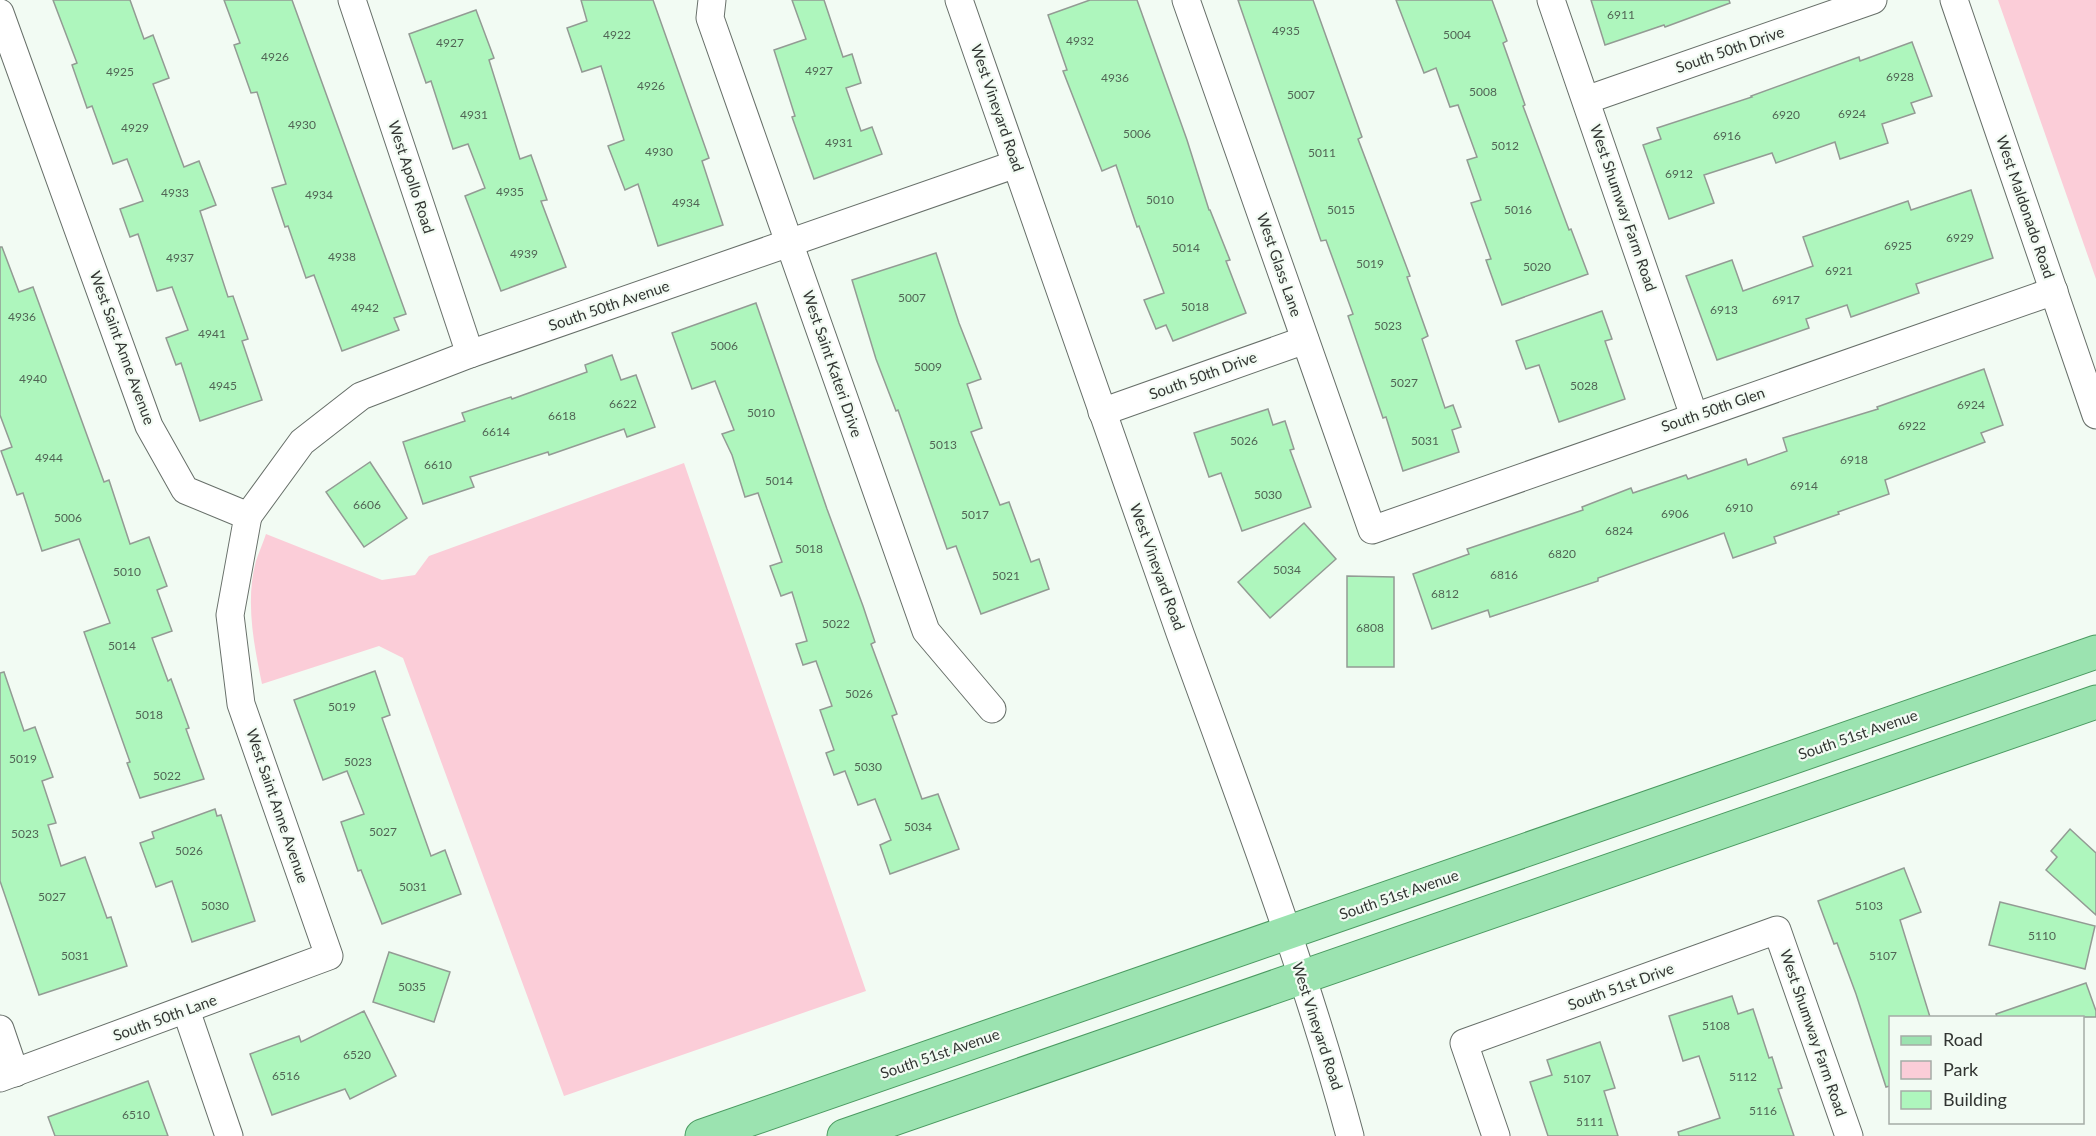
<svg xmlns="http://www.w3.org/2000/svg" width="2096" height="1136" viewBox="0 0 2096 1136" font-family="Lato,sans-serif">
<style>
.green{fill:#fbcdd8}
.building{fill:#aef6bd;stroke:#939b94;stroke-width:1.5}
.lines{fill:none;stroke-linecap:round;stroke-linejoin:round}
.minor-casing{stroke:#676f69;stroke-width:29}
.major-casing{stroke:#4b9a61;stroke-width:35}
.minor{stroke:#fff;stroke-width:27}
.major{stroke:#9be3b0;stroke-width:33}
.labels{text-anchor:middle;stroke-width:4.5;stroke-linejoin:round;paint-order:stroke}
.number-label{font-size:12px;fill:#516555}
.street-label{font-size:15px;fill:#323532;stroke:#f2fbf3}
</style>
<rect width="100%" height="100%" fill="#f2fbf3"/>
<g class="green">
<polygon points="1998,0 2096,0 2096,279"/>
<path d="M684,463L866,991L564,1096L403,658L379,646L262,684C254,645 245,601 256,561C259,552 263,543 266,534L382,580L415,575L429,556Z"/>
</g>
<g class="building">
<polygon points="53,0 130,0 144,39 153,35 169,78 153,84 184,167 199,161 216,205 200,211 228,297 233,296 248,339 242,341 262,400 200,421 181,363 176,365 166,338 188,330 172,287 157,291 138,234 130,237 120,209 143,201 127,159 113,164 92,106 87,108 72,65 77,63"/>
<polygon points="224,0 292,0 406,314 394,318 399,330 342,351 314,275 306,278 288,226 285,227 272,188 286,184 257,92 251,93 234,45 240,43"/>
<polygon points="581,0 653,0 709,158 702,161 723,225 658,246 638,184 625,190 608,146 624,140 601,66 582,72 567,28 587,21"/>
<polygon points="792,0 824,0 843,57 852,54 861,83 846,88 861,131 872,127 882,154 814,179 792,117 795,116 774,50 806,39"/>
<polygon points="1090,0 1137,0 1187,140 1209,210 1210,210 1230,260 1226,261 1246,313 1173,341 1166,325 1156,329 1144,300 1164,293 1139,226 1137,227 1116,165 1102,171 1063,71 1067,70 1048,15"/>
<polygon points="1238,0 1313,0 1362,137 1358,139 1410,276 1407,277 1428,336 1422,339 1445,408 1453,405 1461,427 1452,430 1459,452 1403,471 1386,417 1383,418 1348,316 1353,314 1326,240 1321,241"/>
<polygon points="1396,0 1492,0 1507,41 1503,43 1525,105 1523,106 1569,230 1571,229 1588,274 1502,305 1486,260 1491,259 1471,203 1481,200 1467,160 1477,157 1458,105 1450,107 1436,68 1424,73"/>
<polygon points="1591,0 1729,0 1730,3 1665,27 1664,25 1605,45"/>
<polygon points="476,10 494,58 489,60 520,159 531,155 547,200 541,201 566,267 501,291 465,196 485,188 468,144 453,149 431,81 426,83 409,34"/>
<polygon points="1912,42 1932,96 1911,103 1915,113 1882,124 1888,143 1840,159 1835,142 1776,163 1772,153 1704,175 1714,203 1669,219 1643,145 1661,139 1657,128 1752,97 1751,96 1859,57 1860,61"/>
<polygon points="1971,190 1993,258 1916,284 1919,293 1851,317 1847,305 1806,319 1809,328 1717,360 1686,276 1732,260 1743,291 1813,266 1803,237 1908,201 1911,210"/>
<polygon points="0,247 2,247 19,292 33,287 104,482 109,480 130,544 149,537 167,586 157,590 172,631 152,638 168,681 171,679 189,728 186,729 204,779 140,798 127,763 130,762 84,632 110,623 79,539 42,551 23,493 17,495 1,451 12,447 0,415"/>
<polygon points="936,253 959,323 981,379 967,384 982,428 971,432 1000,505 1009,502 1031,562 1039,559 1049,589 981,614 956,546 947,549 898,410 896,411 876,359 852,280"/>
<polygon points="756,303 827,509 863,606 875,642 871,644 897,714 892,716 922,799 938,794 959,849 890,874 880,845 891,840 875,799 858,805 845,771 834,775 826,753 834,750 820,710 832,706 816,661 803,665 796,644 807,641 792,592 781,596 770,566 782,562 758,493 745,497 732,455 722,434 734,430 715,381 692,389 672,333"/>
<polygon points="1602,311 1612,339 1605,341 1625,399 1559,422 1539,365 1526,369 1516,341"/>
<polygon points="612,355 621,380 636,375 655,427 627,437 624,429 549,455 548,452 470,477 474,487 423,504 403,442 465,421 462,413 511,397 512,399 587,372 585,365"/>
<polygon points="1984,369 2003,425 1981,433 1985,442 1885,480 1889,494 1838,512 1839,514 1774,537 1776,543 1733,558 1724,533 1598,578 1598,581 1490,617 1488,610 1432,629 1413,574 1469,554 1467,549 1583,510 1582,507 1631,488 1633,493 1686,475 1688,479 1746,459 1748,465 1787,451 1783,438 1878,409 1877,407"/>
<polygon points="1268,409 1273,425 1285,421 1294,449 1290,450 1311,507 1242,531 1221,473 1209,477 1194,433"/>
<polygon points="370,462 407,518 364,547 326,492"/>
<polygon points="1304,523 1336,559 1270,618 1238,582"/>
<polygon points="1347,576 1394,577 1394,667 1347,667"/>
<polygon points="375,671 390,715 382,718 431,856 445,850 461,894 382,924 361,870 358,871 341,822 364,814 347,771 323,780 294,700"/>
<polygon points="4,672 24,731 35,727 53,777 42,781 56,823 48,825 61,866 85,857 107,918 111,917 127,966 39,995 0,881 0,673"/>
<polygon points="215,809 217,816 221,815 255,921 192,942 172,881 156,887 140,843 154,838 152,832"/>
<polygon points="2070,829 2096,853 2096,915 2046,870 2057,857 2051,851"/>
<polygon points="1904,868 1921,912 1900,920 1930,1017 1890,1017 1890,1086 1886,1087 1856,994 1837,943 1834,944 1818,901"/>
<polygon points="2000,902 2095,926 2085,969 1989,945"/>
<polygon points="389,952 450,972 434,1022 373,1002"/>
<polygon points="2086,983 2096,1011 2096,1017 1997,1017 1996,1014"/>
<polygon points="1732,996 1738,1014 1753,1009 1769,1058 1772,1057 1782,1088 1778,1089 1794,1136 1679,1136 1678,1132 1720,1118 1699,1056 1683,1061 1669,1016"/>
<polygon points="364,1011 396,1076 350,1099 345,1089 272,1115 250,1054 299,1036 301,1042"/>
<polygon points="1600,1042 1615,1088 1604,1091 1618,1136 1548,1136 1530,1082 1552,1075 1547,1060"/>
<polygon points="148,1081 168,1136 55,1136 48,1117"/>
</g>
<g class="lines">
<g class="minor-casing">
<g id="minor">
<polyline points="352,0 470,354"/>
<polyline points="712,0 710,18 926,631 992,709"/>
<path d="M959,0C1033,211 1105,422 1180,633C1240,799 1304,965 1350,1136"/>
<polyline points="1186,0 1372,530 2054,291"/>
<polyline points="1551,0 1694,416"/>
<polyline points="1954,0 2096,415"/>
<polyline points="0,13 149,426 185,490 248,516 230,615 241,704 329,956 0,1078"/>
<polyline points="1586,100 1873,0"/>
<polyline points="1102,412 1305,340"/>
<polyline points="248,516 302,442 361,396 470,354 1016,164"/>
<polyline points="186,1010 229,1136"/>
<polyline points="0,1029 15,1073"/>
<polyline points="1496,1136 1464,1043 1777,930 1849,1136"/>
</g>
</g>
<g class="major-casing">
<g id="major">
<polyline points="702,1136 2096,652"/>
<polyline points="844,1136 2096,702"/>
</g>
</g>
<use href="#minor" class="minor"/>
<use href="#major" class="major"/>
</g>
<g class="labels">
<g class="number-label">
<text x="1621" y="19">6911</text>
<text x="1286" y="35">4935</text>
<text x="617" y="39">4922</text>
<text x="1457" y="39">5004</text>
<text x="1080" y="45">4932</text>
<text x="450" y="47">4927</text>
<text x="275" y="61">4926</text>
<text x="819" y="75">4927</text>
<text x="120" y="76">4925</text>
<text x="1900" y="81">6928</text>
<text x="1115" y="82">4936</text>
<text x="651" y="90">4926</text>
<text x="1483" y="96">5008</text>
<text x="1301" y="99">5007</text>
<text x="1852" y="118">6924</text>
<text x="474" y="119">4931</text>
<text x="1786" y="119">6920</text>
<text x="302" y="129">4930</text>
<text x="135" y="132">4929</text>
<text x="1137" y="138">5006</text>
<text x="1727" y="140">6916</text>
<text x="839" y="147">4931</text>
<text x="1505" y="150">5012</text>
<text x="659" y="156">4930</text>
<text x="1322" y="157">5011</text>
<text x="1679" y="178">6912</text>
<text x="510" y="196">4935</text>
<text x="175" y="197">4933</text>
<text x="319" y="199">4934</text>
<text x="1160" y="204">5010</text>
<text x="686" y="207">4934</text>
<text x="1341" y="214">5015</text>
<text x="1518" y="214">5016</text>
<text x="1960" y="242">6929</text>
<text x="1898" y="250">6925</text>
<text x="1186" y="252">5014</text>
<text x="524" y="258">4939</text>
<text x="342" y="261">4938</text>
<text x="180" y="262">4937</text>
<text x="1370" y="268">5019</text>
<text x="1537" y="271">5020</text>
<text x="1839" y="275">6921</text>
<text x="912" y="302">5007</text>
<text x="1786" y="304">6917</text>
<text x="1195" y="311">5018</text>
<text x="365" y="312">4942</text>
<text x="1724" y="314">6913</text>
<text x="22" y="321">4936</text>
<text x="1388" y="330">5023</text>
<text x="212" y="338">4941</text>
<text x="724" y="350">5006</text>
<text x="928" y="371">5009</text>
<text x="33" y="383">4940</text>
<text x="1404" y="387">5027</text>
<text x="223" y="390">4945</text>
<text x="1584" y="390">5028</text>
<text x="623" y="408">6622</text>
<text x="1971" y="409">6924</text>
<text x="761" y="417">5010</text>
<text x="562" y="420">6618</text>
<text x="1912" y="430">6922</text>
<text x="496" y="436">6614</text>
<text x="1244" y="445">5026</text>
<text x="1425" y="445">5031</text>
<text x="943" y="449">5013</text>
<text x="49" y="462">4944</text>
<text x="1854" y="464">6918</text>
<text x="438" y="469">6610</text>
<text x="779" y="485">5014</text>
<text x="1804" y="490">6914</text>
<text x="1268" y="499">5030</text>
<text x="367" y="509">6606</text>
<text x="1739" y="512">6910</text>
<text x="1675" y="518">6906</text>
<text x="975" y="519">5017</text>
<text x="68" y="522">5006</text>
<text x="1619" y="535">6824</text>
<text x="809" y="553">5018</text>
<text x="1562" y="558">6820</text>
<text x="1287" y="574">5034</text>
<text x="127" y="576">5010</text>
<text x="1504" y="579">6816</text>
<text x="1006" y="580">5021</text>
<text x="1445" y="598">6812</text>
<text x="836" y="628">5022</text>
<text x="1370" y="632">6808</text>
<text x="122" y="650">5014</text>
<text x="859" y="698">5026</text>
<text x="342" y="711">5019</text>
<text x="149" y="719">5018</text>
<text x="23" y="763">5019</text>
<text x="358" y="766">5023</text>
<text x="868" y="771">5030</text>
<text x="167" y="780">5022</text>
<text x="918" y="831">5034</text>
<text x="383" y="836">5027</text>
<text x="25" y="838">5023</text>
<text x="189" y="855">5026</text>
<text x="413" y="891">5031</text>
<text x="52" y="901">5027</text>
<text x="215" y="910">5030</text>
<text x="1869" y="910">5103</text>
<text x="2042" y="940">5110</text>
<text x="75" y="960">5031</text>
<text x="1883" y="960">5107</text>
<text x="412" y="991">5035</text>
<text x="1716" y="1030">5108</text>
<text x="357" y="1059">6520</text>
<text x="286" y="1080">6516</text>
<text x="1743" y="1081">5112</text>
<text x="1577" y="1083">5107</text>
<text x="1763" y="1115">5116</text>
<text x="136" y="1119">6510</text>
<text x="1590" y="1126">5111</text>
</g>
<g class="street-label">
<text transform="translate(1730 50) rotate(-19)" y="5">South 50th Drive</text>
<text transform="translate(997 108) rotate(71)" y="5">West Vineyard Road</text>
<text transform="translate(411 177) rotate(72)" y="5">West Apollo Road</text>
<text transform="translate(2025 207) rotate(71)" y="5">West Maldonado Road</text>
<text transform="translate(1623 208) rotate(71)" y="5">West Shumway Farm Road</text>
<text transform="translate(1279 265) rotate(71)" y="5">West Glass Lane</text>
<text transform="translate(609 306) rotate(-19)" y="5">South 50th Avenue</text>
<text transform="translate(122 348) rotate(70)" y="5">West Saint Anne Avenue</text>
<text transform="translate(832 364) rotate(71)" y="5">West Saint Kateri Drive</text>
<text transform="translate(1203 376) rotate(-20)" y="5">South 50th Drive</text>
<text transform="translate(1713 410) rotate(-19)" y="5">South 50th Glen</text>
<text transform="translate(1157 567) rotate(70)" y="5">West Vineyard Road</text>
<text transform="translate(1858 735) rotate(-19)" y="5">South 51st Avenue</text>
<text transform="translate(277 806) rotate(71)" y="5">West Saint Anne Avenue</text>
<text transform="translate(1399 895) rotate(-19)" y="5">South 51st Avenue</text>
<text transform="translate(1621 987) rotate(-20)" y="5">South 51st Drive</text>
<text transform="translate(165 1018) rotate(-20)" y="5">South 50th Lane</text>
<text transform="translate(1317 1026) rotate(72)" y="5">West Vineyard Road</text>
<text transform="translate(1813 1033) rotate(71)" y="5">West Shumway Farm Road</text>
<text transform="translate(940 1054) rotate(-19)" y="5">South 51st Avenue</text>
</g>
</g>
<rect x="1889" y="1016" width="195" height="108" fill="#f2fbf3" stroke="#a5aca6" stroke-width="1.5"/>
<rect x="1901" y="1036" width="30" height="9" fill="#9be3b0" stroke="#a5aca6" stroke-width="1.5"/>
<text x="1943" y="1046" font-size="18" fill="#323532">Road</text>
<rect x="1901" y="1061" width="30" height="18" fill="#fbcdd8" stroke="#a5aca6" stroke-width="1.5"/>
<text x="1943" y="1076" font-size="18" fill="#323532">Park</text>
<rect x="1901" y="1091" width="30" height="18" fill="#aef6bd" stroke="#a5aca6" stroke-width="1.5"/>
<text x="1943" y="1106" font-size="18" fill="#323532">Building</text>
</svg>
